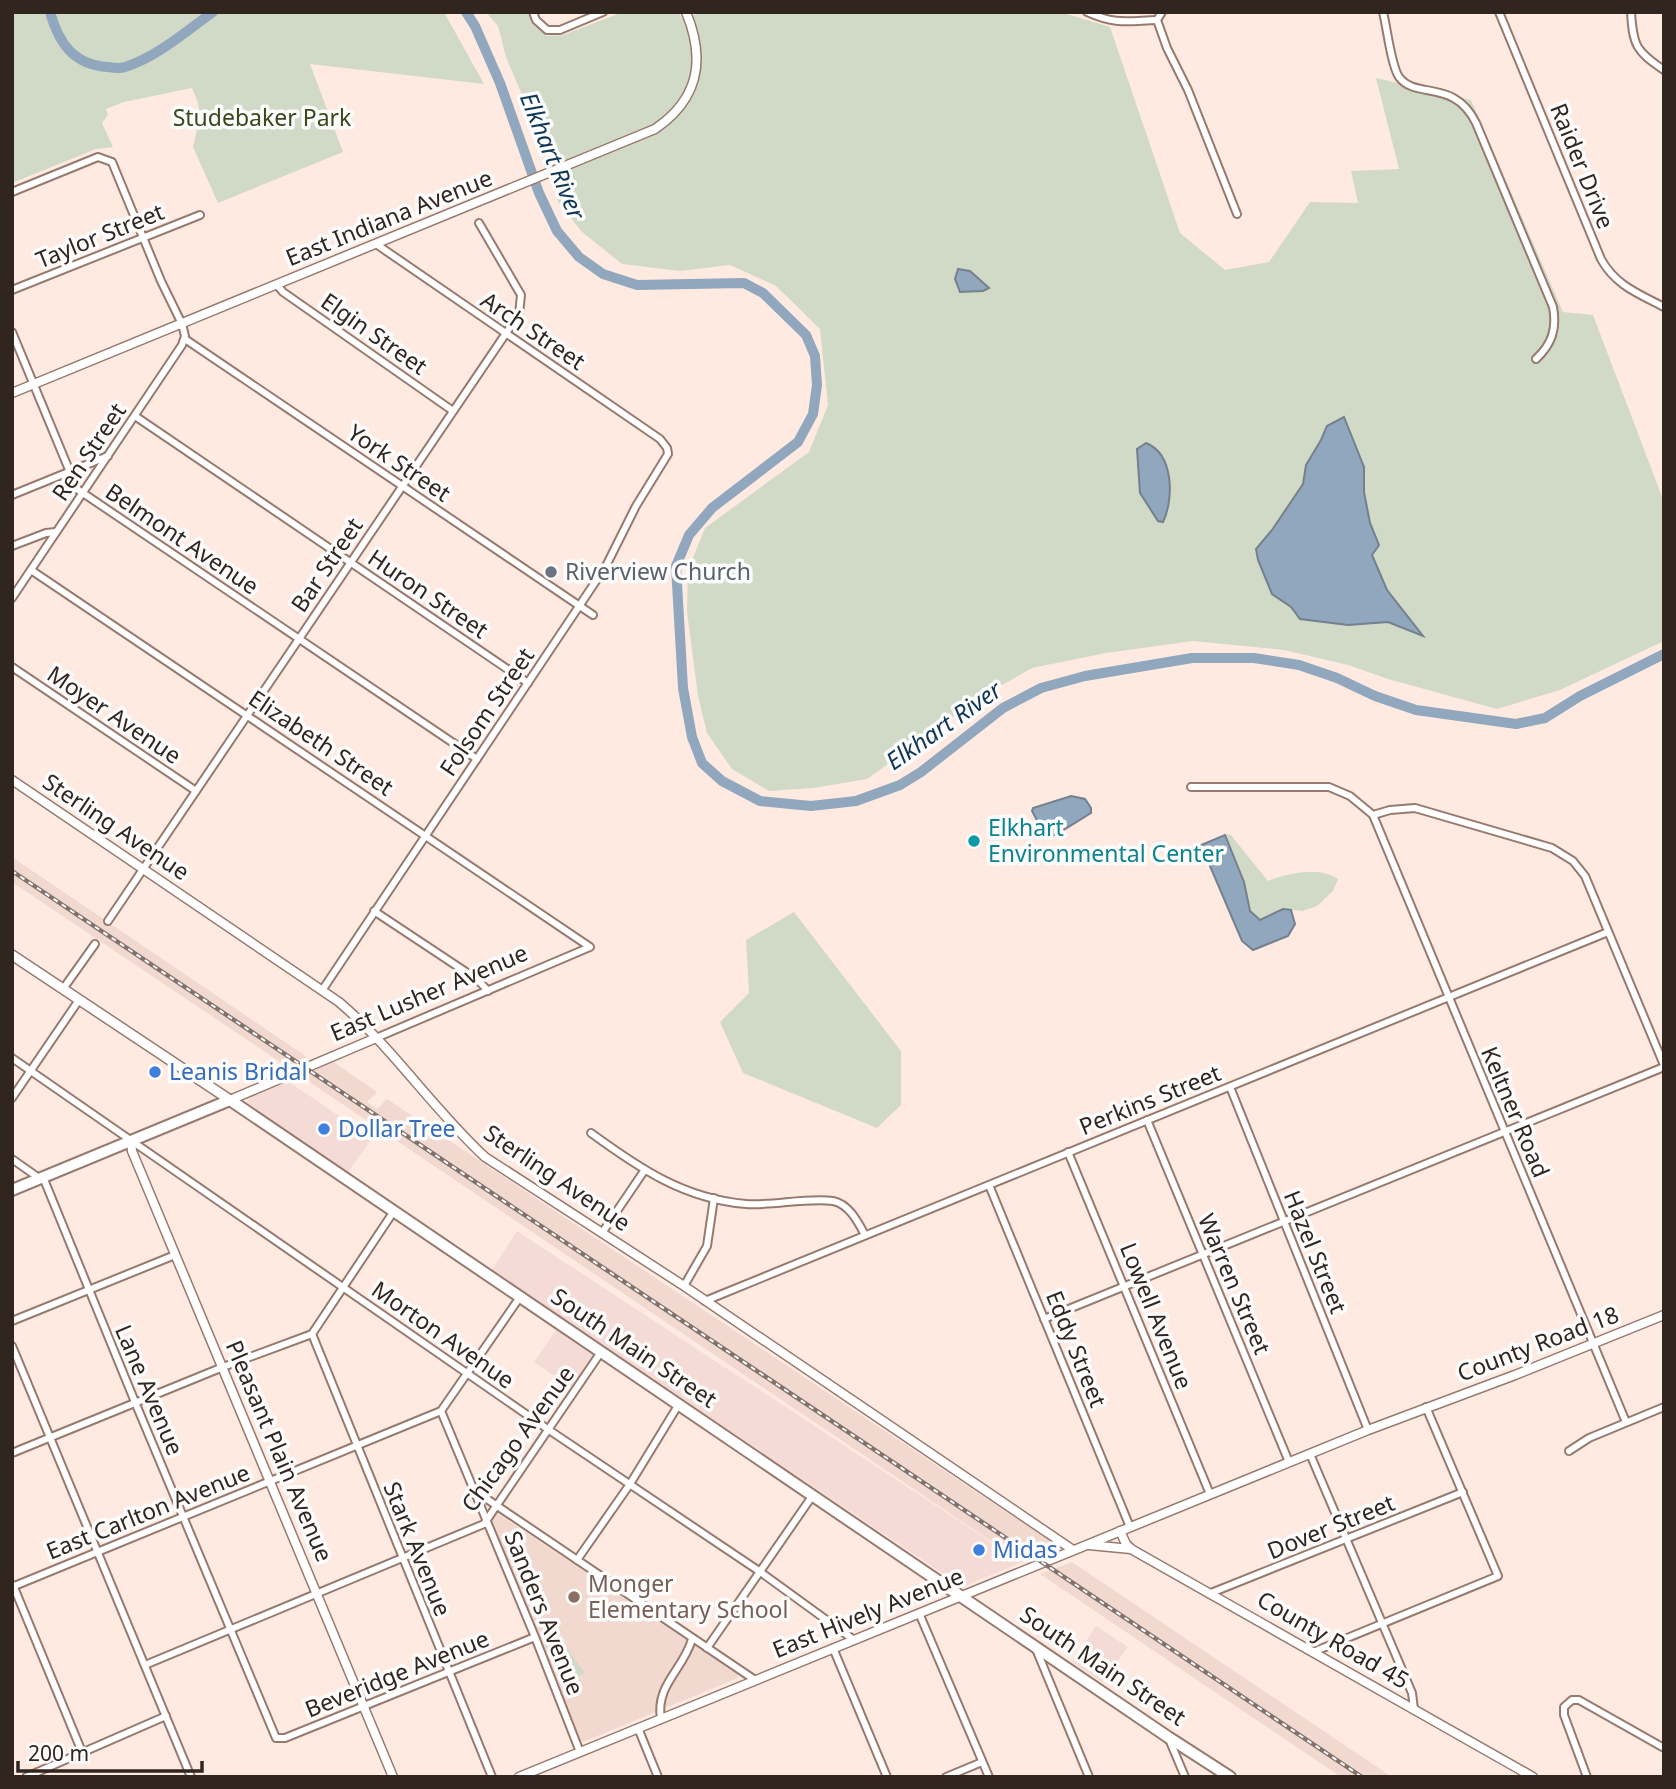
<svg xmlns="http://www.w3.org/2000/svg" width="1676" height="1789" viewBox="0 0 1676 1789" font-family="'Noto Sans',sans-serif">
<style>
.commercial{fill:#f5dbd5}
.built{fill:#f2d9d0}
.green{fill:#d1dac6}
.water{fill:#90a7bd;stroke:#74808e;stroke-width:2}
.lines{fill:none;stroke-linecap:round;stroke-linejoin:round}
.river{stroke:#90a7bd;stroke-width:10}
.minor-casing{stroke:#977a6e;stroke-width:10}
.tertiary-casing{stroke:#977a6e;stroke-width:11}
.secondary-casing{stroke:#977a6e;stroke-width:12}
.primary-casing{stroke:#977a6e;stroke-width:14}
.minor{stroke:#fff;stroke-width:6}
.tertiary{stroke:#fff;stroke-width:8}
.secondary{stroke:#fff;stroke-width:9}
.primary{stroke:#fff;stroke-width:10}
.rail-casing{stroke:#82726c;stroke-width:4.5}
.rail{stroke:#fcfcfc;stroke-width:2;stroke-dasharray:5;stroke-linecap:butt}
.worship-dot{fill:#6b7280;stroke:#fcfcfc;stroke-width:2.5}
.culture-dot{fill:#0f9aa8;stroke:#fcfcfc;stroke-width:2.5}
.shop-dot{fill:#3f7fe0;stroke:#fcfcfc;stroke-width:2.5}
.education-dot{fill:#8d6e63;stroke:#fcfcfc;stroke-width:2.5}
.labels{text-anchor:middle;stroke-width:7;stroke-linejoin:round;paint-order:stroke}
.park-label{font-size:23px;fill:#39491b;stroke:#fcfcfc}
.street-label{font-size:23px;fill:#312520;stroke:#fcfcfc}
.worship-label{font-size:23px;fill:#5b616d;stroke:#fcfcfc;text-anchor:start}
.culture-label{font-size:23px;fill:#0d838f;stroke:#fcfcfc;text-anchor:start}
.shop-label{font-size:23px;fill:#366cbe;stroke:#fcfcfc;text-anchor:start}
.education-label{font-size:23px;fill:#785e54;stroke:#fcfcfc;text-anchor:start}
.water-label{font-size:24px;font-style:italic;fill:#103656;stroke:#fcfcfc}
</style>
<rect width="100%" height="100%" fill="#ffeae2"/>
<g class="commercial">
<polygon points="286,1080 372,1138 347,1174 246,1104 250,1097"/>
<polygon points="517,1231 1022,1562 963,1587 491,1271"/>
<polygon points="556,1330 593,1355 571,1387 534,1362"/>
<polygon points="1096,1626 1128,1647 1102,1682 1072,1662"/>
</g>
<g class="built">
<polygon points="12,857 307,1057 286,1066 12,882"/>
<polygon points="332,1061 377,1092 367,1102 377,1109 387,1099 1050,1541 1051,1550 1022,1562 302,1077"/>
<polygon points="497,1513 737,1674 738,1678 583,1742 581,1741 492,1521 491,1518"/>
<polygon points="1072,1562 1392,1777 1341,1777 1040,1574"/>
</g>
<g class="green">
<polygon points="12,12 240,12 242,14 254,12 444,12 484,84 310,64 343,152 218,203 193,147 200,116 198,103 192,88 124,102 106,109 108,115 102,123 113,147 96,149 12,183"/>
<polygon points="486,12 529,12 536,26 547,36 563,35 623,12 679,12 683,20 701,12 1060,12 1110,27 1180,233 1225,270 1269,262 1310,202 1358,203 1351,171 1399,169 1376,78 1471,100 1563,312 1593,315 1664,502 1664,641 1560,690 1497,709 1388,679 1348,665 1284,650 1193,641 1106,653 1032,668 981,697 867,779 813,788 769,791 732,769 707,733 698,696 687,612 688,570 705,528 809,452 828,405 820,329 776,286 730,265 680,271 622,264 581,231 557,200 537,130 506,57 498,26"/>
<path d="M1230,834L1268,881C1288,873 1320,866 1338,879L1333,891L1317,906L1303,911L1283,909L1260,920L1250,911L1244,882L1225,835Z"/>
<polygon points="794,912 901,1051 901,1105 877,1128 743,1073 720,1022 749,993 746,940"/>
<polygon points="544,1630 561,1640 585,1673 562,1684 542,1637"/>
</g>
<g class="water">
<polygon points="958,269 970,271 989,288 983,291 960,292 955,279"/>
<polygon points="1344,417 1364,467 1364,492 1370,523 1379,545 1372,555 1387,590 1423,636 1388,622 1348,625 1300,619 1291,607 1272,594 1258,560 1256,549 1272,530 1303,484 1306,465 1321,440 1327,426"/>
<path d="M1146,443C1174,454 1174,499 1163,522L1158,521L1140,493L1137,449Z"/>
<polygon points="1071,796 1085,799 1091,808 1091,813 1057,834 1052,836 1043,832 1032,811 1033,808"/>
<polygon points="1225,835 1244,882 1250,911 1260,920 1283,909 1291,910 1295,924 1288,936 1253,950 1242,941 1201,845"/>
</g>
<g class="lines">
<g class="river">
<path d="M50,12C59,44 74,65 108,67C114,68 120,69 125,67C157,57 185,32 213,12"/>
<polyline points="466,12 475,26 500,83 539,193 557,231 579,257 603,274 637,285 744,283 763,293 806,335 815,356 817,385 813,414 798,442 712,508 689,535 676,566 683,688 692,737 702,763 722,781 760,801 811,806 856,801 900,785 921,772 1003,708 1041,688 1085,676 1192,658 1254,658 1299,665 1337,678 1375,696 1416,710 1516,724 1545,718 1580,696 1664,654"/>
</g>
<g class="minor-casing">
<g id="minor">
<polyline points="533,12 536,20 547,30 560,30 603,12"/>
<path d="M1087,12C1116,25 1127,21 1157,20"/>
<polyline points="1162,12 1157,20 1167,48 1188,90 1237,214"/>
<path d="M1383,12C1387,28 1391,65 1399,77C1416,100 1454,78 1476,123L1553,307C1557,329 1552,344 1536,359"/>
<path d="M1499,12L1601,259C1615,285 1639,294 1664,307"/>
<path d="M1631,12C1633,46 1636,51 1664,70"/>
<polyline points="12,192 98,157 112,162 161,281 182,324 185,336 182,345 12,598"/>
<polyline points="277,285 283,292 453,411"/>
<polyline points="12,290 200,215"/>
<polyline points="12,332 77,489 477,759"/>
<polyline points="185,339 593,615"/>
<polyline points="135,416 528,683"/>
<polyline points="12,495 108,456"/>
<polyline points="12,546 46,533 56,532"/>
<polyline points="31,570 590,947 376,1038"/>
<polyline points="12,667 196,791"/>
<polyline points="1191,787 1329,787 1350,796 1373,815 1390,810 1415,808 1552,848 1573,861 1585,876 1664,1065"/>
<polyline points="1373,815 1626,1422"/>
<polyline points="374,911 478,980 488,991"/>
<polyline points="108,921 519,314 521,295 479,223"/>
<polyline points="63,989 95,944"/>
<polyline points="323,989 606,566 636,506 668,454 667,448 660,439 376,244"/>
<polyline points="12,1058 549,1430 759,1571 854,1640"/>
<polyline points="1230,1087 1368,1430"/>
<polyline points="12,1098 79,1000"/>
<polyline points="1147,1120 1289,1462"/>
<path d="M591,1133C639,1168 684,1199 746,1204C772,1206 809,1197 833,1201C849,1204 858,1222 865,1235"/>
<polyline points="1068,1152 1210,1494"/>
<polyline points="12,1159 39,1178"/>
<polyline points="43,1177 135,1402 276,1738 285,1738 535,1637"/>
<polyline points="989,1185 1130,1527"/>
<polyline points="602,1233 644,1171"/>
<polyline points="684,1286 707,1246 714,1198"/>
<polyline points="705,1301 1608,932"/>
<polyline points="1044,1319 1664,1067"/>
<polyline points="12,1321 175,1255"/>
<polyline points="312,1334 492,1777"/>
<polyline points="12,1346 191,1777"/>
<polyline points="441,1411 535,1637 580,1752"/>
<polyline points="1569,1451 1589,1438 1664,1407"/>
<polyline points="12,1453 223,1367 312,1334 394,1211"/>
<polyline points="1310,1454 1412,1693 1414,1709"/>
<polyline points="478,1493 755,1680"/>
<polyline points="577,1560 630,1484 679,1404"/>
<polyline points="13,1585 82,1752"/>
<polyline points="12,1587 441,1411 520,1297"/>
<polyline points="1211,1593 1463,1492"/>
<polyline points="919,1613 989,1777"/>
<polyline points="707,1648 813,1495"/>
<polyline points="833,1648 887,1777"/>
<polyline points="1036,1649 1089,1777"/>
<polyline points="1313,1652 1498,1576 1426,1407"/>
<polyline points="145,1665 484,1524 601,1352"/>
<path d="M661,1719C655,1685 684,1669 692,1639"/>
<polyline points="638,1728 658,1777"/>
<polyline points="1169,1739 1185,1777"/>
<polyline points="26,1777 166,1716"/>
<polyline points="946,1777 982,1762"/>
<polyline points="1587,1777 1564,1715 1564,1707 1572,1700 1579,1700 1664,1748"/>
</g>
</g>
<g class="tertiary-casing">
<g id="tertiary">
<path d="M12,393L655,129C699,99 706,60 686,12"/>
<path d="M12,780L339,1002C393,1048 433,1109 485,1157L684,1286L1073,1550"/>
<polyline points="230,1100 376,1038"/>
<polyline points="131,1140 132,1151 393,1777"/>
<polyline points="1120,1531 1126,1544 1131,1549 1533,1777"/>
<polyline points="1089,1545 1131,1549"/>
<polyline points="519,1777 1368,1430 1515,1375 1664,1315"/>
</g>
</g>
<g class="secondary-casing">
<polyline id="secondary" points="12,955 230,1100"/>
</g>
<g class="primary-casing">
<polyline id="primary" points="12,1190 230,1100 1168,1737 1230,1777"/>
</g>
<use href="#minor" class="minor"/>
<use href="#tertiary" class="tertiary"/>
<use href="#secondary" class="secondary"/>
<use href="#primary" class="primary"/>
<g class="rail-casing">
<polyline id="rail" points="12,871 1362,1777"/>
</g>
<use href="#rail" class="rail"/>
</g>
<circle class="worship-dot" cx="551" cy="572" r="7"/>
<circle class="culture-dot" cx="974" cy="841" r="7"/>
<g class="shop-dot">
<circle cx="155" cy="1072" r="7"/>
<circle cx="324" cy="1129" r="7"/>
<circle cx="979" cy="1550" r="7"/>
</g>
<circle class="education-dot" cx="574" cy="1597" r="7"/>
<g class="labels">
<g class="park-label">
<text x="262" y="126">Studebaker Park</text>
</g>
<g class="street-label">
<text transform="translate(1582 166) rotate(68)" y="8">Raider Drive</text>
<text transform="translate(389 218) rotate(-22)" y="8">East Indiana Avenue</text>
<text transform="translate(100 236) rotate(-22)" y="8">Taylor Street</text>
<text transform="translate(533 331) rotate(34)" y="8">Arch Street</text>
<text transform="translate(374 334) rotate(35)" y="8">Elgin Street</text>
<text transform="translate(89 452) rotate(-56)" y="8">Ren Street</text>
<text transform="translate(399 463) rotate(34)" y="8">York Street</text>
<text transform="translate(182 539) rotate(34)" y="8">Belmont Avenue</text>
<text transform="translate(327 565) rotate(-56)" y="8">Bar Street</text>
<text transform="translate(428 594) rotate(34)" y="8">Huron Street</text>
<text transform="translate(487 712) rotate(-56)" y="8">Folsom Street</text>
<text transform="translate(114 715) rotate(34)" y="8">Moyer Avenue</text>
<text transform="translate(321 743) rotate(34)" y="8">Elizabeth Street</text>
<text transform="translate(116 827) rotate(34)" y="8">Sterling Avenue</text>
<text transform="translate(429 993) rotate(-23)" y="8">East Lusher Avenue</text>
<text transform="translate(1150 1100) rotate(-22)" y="8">Perkins Street</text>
<text transform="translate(1515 1112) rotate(67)" y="8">Keltner Road</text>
<text transform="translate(557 1178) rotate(34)" y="8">Sterling Avenue</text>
<text transform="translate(1315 1252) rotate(68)" y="8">Hazel Street</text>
<text transform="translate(1234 1284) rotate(67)" y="8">Warren Street</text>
<text transform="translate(1156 1316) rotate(68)" y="8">Lowell Avenue</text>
<text transform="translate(443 1335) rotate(35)" y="8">Morton Avenue</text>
<text transform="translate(1538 1344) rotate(-21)" y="8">County Road 18</text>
<text transform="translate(634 1348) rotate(34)" y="8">South Main Street</text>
<text transform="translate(1076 1349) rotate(68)" y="8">Eddy Street</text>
<text transform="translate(149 1390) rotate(67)" y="8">Lane Avenue</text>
<text transform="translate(518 1439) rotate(-54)" y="8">Chicago Avenue</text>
<text transform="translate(279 1451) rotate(67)" y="8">Pleasant Plain Avenue</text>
<text transform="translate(148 1512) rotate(-22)" y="8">East Carlton Avenue</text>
<text transform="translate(1331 1527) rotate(-22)" y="8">Dover Street</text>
<text transform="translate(417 1549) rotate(68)" y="8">Stark Avenue</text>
<text transform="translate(544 1613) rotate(68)" y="8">Sanders Avenue</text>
<text transform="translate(868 1613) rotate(-22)" y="8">East Hively Avenue</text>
<text transform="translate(1333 1640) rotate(30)" y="8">County Road 45</text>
<text transform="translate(1103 1666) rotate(34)" y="8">South Main Street</text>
<text transform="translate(397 1674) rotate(-22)" y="8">Beveridge Avenue</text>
</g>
<g class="worship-label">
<text x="565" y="580">Riverview Church</text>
</g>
<g class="culture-label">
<text x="988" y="836">Elkhart<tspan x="988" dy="26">Environmental Center</tspan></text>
</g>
<g class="shop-label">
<text x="169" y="1080">Leanis Bridal</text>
<text x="338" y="1137">Dollar Tree</text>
<text x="993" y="1558">Midas</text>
</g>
<g class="education-label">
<text x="588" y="1592">Monger<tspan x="588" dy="26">Elementary School</tspan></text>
</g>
<g class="water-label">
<text transform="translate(552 156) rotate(68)" y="8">Elkhart River</text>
<text transform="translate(944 726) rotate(-35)" y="8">Elkhart River</text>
</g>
</g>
<rect width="1676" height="1789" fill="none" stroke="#312520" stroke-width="28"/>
<path d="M18 1761v10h184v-10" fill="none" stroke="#312520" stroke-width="3.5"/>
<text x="28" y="1761" font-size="21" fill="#312520" stroke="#fcfcfc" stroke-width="5" paint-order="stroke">200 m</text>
</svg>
